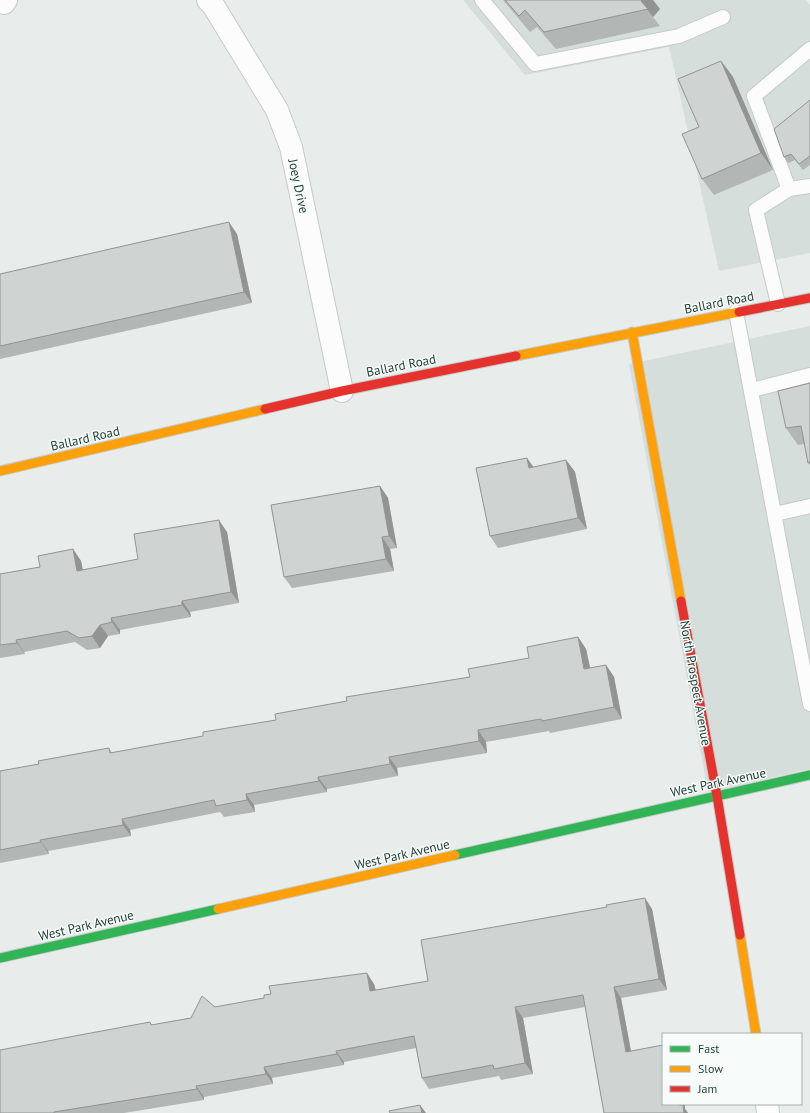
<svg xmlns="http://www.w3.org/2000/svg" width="810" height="1113" viewBox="0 0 810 1113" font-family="'PT Sans',sans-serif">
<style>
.built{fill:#d6dedb}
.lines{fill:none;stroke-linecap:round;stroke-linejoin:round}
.lane-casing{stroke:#c5cac8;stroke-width:16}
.street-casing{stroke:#c5cac8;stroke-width:24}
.fast-casing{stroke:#c3cbc8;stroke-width:11}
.slow-casing{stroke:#c3cbc8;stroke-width:11}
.jam-casing{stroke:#c3cbc8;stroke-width:11}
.lane{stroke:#fcfcfc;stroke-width:14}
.street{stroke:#fcfcfc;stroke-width:22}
.fast{stroke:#30b455;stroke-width:9}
.slow{stroke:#ff9f0a;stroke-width:9}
.jam{stroke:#e5322d;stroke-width:9}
.wall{fill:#b2b6b5}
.shaded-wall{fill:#919493}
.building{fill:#cfd4d2;stroke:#919493}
.labels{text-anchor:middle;stroke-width:3;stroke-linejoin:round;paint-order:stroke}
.street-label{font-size:13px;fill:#24423a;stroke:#f7fbf9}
</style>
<rect width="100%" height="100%" fill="#e8edeb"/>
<g class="built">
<polygon points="463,0 806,0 810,5 810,253 719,271 669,47 525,75"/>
<polygon points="810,326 810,769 708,792 629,364"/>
</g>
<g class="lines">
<g class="lane-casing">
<g id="lane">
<polyline points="482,0 535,64 679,36 723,17"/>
<polyline points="789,189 810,186"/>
<polyline points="778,304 756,210 789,189 754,96 810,49"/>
<polyline points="736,312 810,704"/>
<polyline points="752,390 810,375"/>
<polyline points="775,514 810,506"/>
</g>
</g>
<g class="street-casing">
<g id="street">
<polyline points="208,0 213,5 277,110 291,147 342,391"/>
<polyline points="4,3 6,0"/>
<polyline points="767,1104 768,1113"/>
</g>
</g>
<g class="fast-casing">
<g id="fast">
<polyline points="455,855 810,775"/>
<polyline points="0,958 218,909"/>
</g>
</g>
<g class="slow-casing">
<g id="slow">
<polyline points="632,332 681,601"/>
<polyline points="516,356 739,312"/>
<polyline points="0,471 265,409"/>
<polyline points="218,909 455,855"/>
<polyline points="740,935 756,1034"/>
</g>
</g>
<g class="jam-casing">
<g id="jam">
<polyline points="739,312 810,298"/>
<polyline points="265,409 342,391 516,356"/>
<polyline points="681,601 717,796 740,935"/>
</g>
</g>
<use href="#lane" class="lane"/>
<use href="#street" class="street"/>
<use href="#fast" class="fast"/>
<use href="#slow" class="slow"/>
<use href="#jam" class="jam"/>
</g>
<g class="wall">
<polygon points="503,0 653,0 660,9 653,17 660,26 556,49 537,27 530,32"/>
<polygon points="721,61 733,77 773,170 714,195 702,179 699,127"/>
<polygon points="810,100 810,165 803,170 795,160 788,163 784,157"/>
<polygon points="237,234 252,303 0,359 0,274"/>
<polygon points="810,383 810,465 808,463 804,444 798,445 786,428"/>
<polygon points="566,460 575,472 587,529 498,548 490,536 534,467"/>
<polygon points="380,486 388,498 397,548 390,549 394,571 292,588 284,577"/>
<polygon points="227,532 239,603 190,612 191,617 120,630 120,634 108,636 100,648 87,650 75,642 24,652 25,654 0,658 0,574 40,567 73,549 81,561 83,570 138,559"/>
<polygon points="578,637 586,649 590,668 606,665 614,677 622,719 550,733 549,731 486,742 487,753 397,768 398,776 327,789 327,792 254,805 255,812 224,817 220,812 130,830 131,836 48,851 49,854 0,863 0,771 39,764 109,748 112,753 203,736 276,720 347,701 470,677 529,658"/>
<polygon points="652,909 667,990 621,998 631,1051 663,1104 685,1104 685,1109 688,1113 604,1113 585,1007 523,1018 533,1074 501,1080 499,1076 429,1089 422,1078 416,1048 344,1062 344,1065 272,1078 273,1084 204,1097 204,1100 124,1113 0,1113 150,1022 152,1025 191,1018 215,1007 374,984 376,990 428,981"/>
</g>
<g class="shaded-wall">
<polygon points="642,0 653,0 660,9 653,17 641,1"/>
<polygon points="721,61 733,77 773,170 761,153"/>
<polygon points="229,222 237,234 252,303 244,292"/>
<polygon points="527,458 535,469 529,468"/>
<polygon points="566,460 575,472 587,529 578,518"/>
<polygon points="380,486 388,498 397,548 389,536"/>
<polygon points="219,520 227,532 239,603 231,592"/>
<polygon points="382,537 390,549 394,571 386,559"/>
<polygon points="73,549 81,561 85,583 77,571"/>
<polygon points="182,601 190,612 191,617 182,605"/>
<polygon points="111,618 120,630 120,634 112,622"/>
<polygon points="100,625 108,636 100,648 92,636"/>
<polygon points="578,637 586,649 593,681 584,669"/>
<polygon points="16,640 24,652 25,654 17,643"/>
<polygon points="606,665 614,677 622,719 614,707"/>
<polygon points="478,730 486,742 487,753 479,741"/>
<polygon points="389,757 397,768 398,776 390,764"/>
<polygon points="318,777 327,789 327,792 319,781"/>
<polygon points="246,794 254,805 255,812 247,800"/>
<polygon points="122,819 130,830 131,836 123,825"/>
<polygon points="40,840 48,851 49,854 41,842"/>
<polygon points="645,898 652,909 667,990 659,979"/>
<polygon points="367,973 374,984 378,1002 370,991"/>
<polygon points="614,987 621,998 633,1062 626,1052"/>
<polygon points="515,1007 523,1018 533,1074 525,1063"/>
<polygon points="336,1051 344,1062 344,1065 337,1054"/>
<polygon points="264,1067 272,1078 273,1084 266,1074"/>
<polygon points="196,1086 204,1097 204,1100 197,1089"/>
<polygon points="679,1104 685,1104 685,1109 688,1113 684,1113"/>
<polygon points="420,1105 426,1113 422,1113"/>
</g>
<g class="building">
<polygon points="505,0 642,0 641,1 648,9 544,32 525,10 519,16"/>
<polygon points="721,61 761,153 702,179 682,134 699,127 678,79"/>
<polygon points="810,100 810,156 799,164 791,154 784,157 774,129"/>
<polygon points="229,222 244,292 0,346 0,274"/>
<polygon points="810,383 810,462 808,463 801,426 786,428 778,391"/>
<polygon points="527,458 529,468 566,460 578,518 490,536 476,468"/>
<polygon points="380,486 389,536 382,537 386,559 284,577 271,505"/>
<polygon points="219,520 231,592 182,601 182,605 111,618 112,622 100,625 92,636 79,638 67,631 16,640 17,643 0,645 0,574 40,567 38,556 73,549 77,571 138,559 134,534"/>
<polygon points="578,637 584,669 606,665 614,707 542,721 541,719 478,730 479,741 389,757 390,764 318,777 319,781 246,794 247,800 216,806 214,800 122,819 123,825 40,840 41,842 0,850 0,771 39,764 38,761 109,748 110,753 203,736 203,732 276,720 275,714 347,701 346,697 470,677 468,669 529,658 527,647"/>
<polygon points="645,898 659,979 614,987 626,1052 663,1045 663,1104 679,1104 679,1105 683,1105 684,1113 604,1113 583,995 515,1007 525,1063 494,1069 493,1065 422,1078 414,1036 336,1051 337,1054 264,1067 266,1074 196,1086 197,1089 54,1112 54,1113 0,1113 0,1050 80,1035 150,1022 151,1025 191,1018 202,996 215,1007 264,998 264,995 271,994 269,986 367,973 370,991 428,981 421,940 607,907 606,905"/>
<polygon points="420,1105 422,1113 390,1113 389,1111"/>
</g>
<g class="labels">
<g class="street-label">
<text transform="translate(299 186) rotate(78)" y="5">Joey Drive</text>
<text transform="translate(719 302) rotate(-11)" y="5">Ballard Road</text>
<text transform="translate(401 365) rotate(-11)" y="5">Ballard Road</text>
<text transform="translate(85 438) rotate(-13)" y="5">Ballard Road</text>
<text transform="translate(696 683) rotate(80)" y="5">North Prospect Avenue</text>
<text transform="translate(718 782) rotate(-12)" y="5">West Park Avenue</text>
<text transform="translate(402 854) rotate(-13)" y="5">West Park Avenue</text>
<text transform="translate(86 925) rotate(-13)" y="5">West Park Avenue</text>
</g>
</g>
<rect x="662" y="1033" width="140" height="72" fill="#f7fbf9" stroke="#a3b1ad"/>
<rect x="670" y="1046" width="20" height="6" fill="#30b455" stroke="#a3b1ad"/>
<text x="698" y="1053" font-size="12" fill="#24423a">Fast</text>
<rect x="670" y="1066" width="20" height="6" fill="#ff9f0a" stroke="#a3b1ad"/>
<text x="698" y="1073" font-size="12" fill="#24423a">Slow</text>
<rect x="670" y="1086" width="20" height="6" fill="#e5322d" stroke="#a3b1ad"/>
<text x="698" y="1093" font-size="12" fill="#24423a">Jam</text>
</svg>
